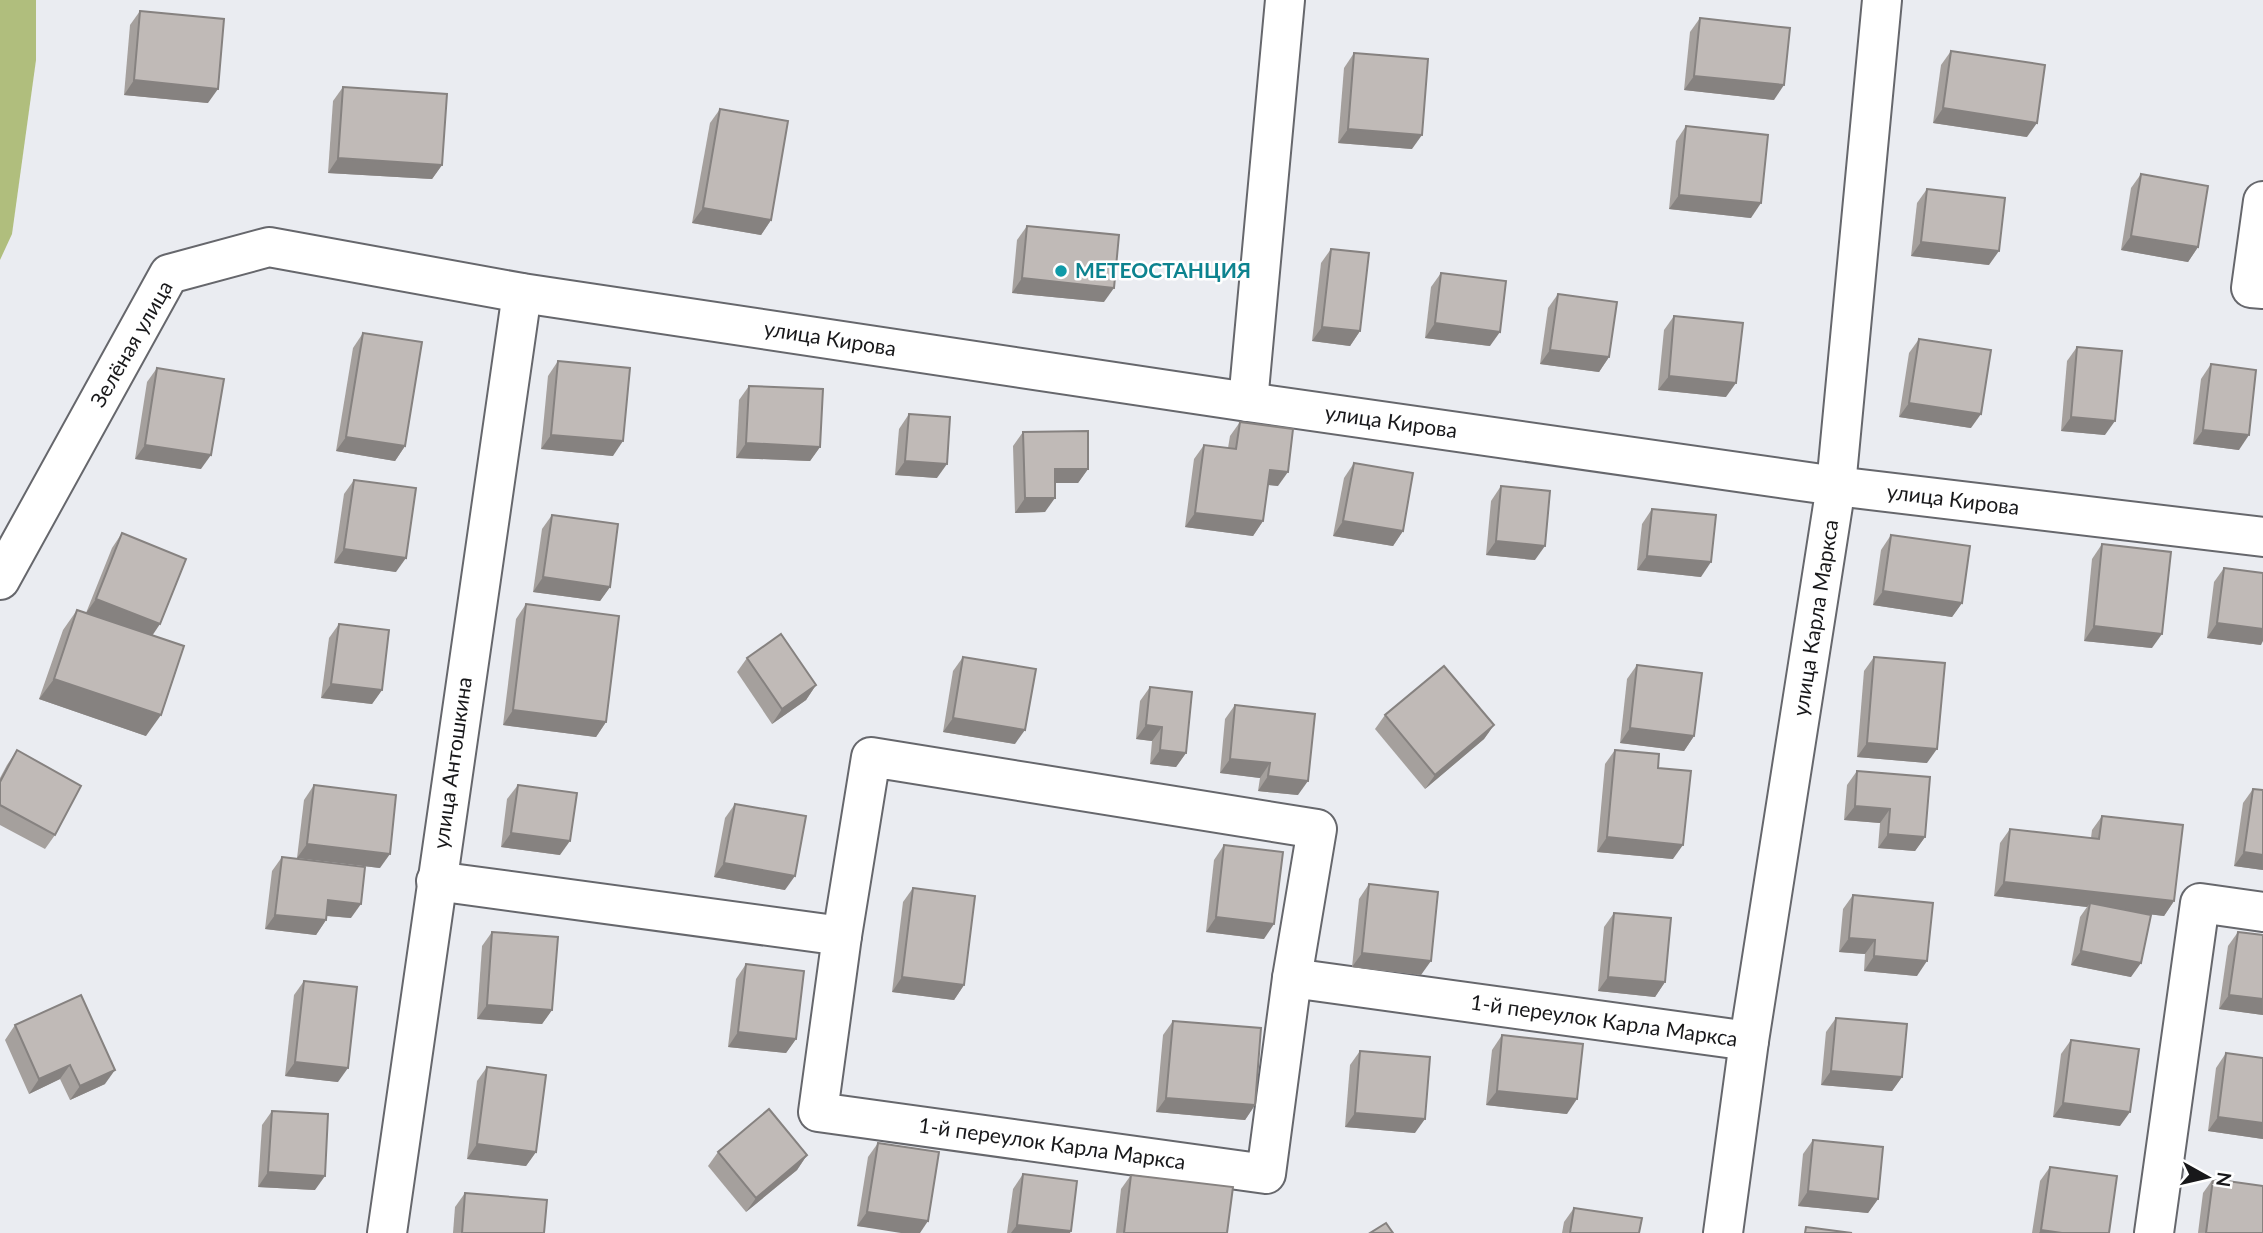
<svg xmlns="http://www.w3.org/2000/svg" width="2263" height="1233" viewBox="0 0 2263 1233" font-family="Lato,sans-serif">
<style>
.forest{fill:#b0be7d}
.lines{fill:none;stroke-linecap:round;stroke-linejoin:round}
.minor-casing{stroke:#66676c;stroke-width:42}
.minor{stroke:#fff;stroke-width:38}
.wall{fill:#a5a09d}
.shaded-wall{fill:#868280}
.building{fill:#c0bab7;stroke:#868280;stroke-width:2}
.culture-dot{fill:#0f9aa8;stroke:#fff;stroke-width:2.5}
.labels{text-anchor:middle;stroke-width:5;stroke-linejoin:round;paint-order:stroke}
.culture-label{font-size:21px;font-weight:bold;fill:#0d838f;stroke:#fff;text-anchor:start}
.street-label{font-size:21px;fill:#18181a;stroke:#fff}
</style>
<rect width="100%" height="100%" fill="#eaecf1"/>
<polygon class="forest" points="0,0 36,0 36,60 12,234 0,260"/>
<g class="lines">
<g class="minor-casing">
<g id="minor">
<polyline points="2263,201 2251,288 2263,289"/>
<polyline points="1248,402 1285,0"/>
<polyline points="0,580 169,274 269,247 522,293 1248,402 1836,486 2263,537"/>
<polyline points="436,881 842,936 818,1112 1266,1174 1292,978 1749,1041"/>
<polyline points="842,936 871,757 1317,829 1292,978"/>
<polyline points="387,1233 522,293"/>
<polyline points="1723,1233 1749,1041 1836,486 1882,0"/>
<polyline points="2154,1233 2200,903 2263,912"/>
</g>
</g>
<use href="#minor" class="minor"/>
</g>
<g class="wall">
<polygon points="140,11 208,103 124,95 130,25"/>
<polygon points="1700,18 1774,100 1684,90 1690,32"/>
<polygon points="1951,51 2027,137 1933,123 1941,65"/>
<polygon points="1354,53 1412,149 1338,143 1344,68"/>
<polygon points="343,87 442,165 432,179 328,173 333,101"/>
<polygon points="720,109 771,220 761,235 692,223 710,123"/>
<polygon points="1686,126 1751,218 1669,209 1676,141"/>
<polygon points="2141,174 2198,247 2188,262 2121,250 2131,188"/>
<polygon points="1927,189 1989,265 1911,256 1917,203"/>
<polygon points="1027,226 1104,302 1012,293 1017,240"/>
<polygon points="1331,249 1360,331 1350,346 1312,341 1321,263"/>
<polygon points="1441,273 1490,346 1425,338 1431,287"/>
<polygon points="1558,294 1609,357 1599,372 1540,364 1548,308"/>
<polygon points="1674,316 1726,397 1658,390 1664,330"/>
<polygon points="363,333 405,446 395,461 336,451 353,348"/>
<polygon points="1919,339 1971,428 1899,417 1909,353"/>
<polygon points="2077,347 2105,435 2061,431 2067,361"/>
<polygon points="558,361 613,456 541,449 548,376"/>
<polygon points="2211,364 2239,450 2193,444 2201,379"/>
<polygon points="157,368 201,469 135,459 147,382"/>
<polygon points="749,386 820,447 810,461 736,458 739,400"/>
<polygon points="909,414 937,478 895,475 899,429"/>
<polygon points="1240,422 1278,486 1268,485 1263,521 1253,536 1185,527 1194,459 1204,445 1228,448 1230,436"/>
<polygon points="1023,432 1088,469 1078,483 1055,483 1045,512 1015,513 1013,446"/>
<polygon points="1354,463 1403,531 1393,546 1333,536 1344,478"/>
<polygon points="354,480 396,572 334,563 344,494"/>
<polygon points="1501,486 1535,560 1486,555 1491,501"/>
<polygon points="1652,509 1701,577 1637,570 1642,524"/>
<polygon points="552,515 610,587 600,601 533,592 542,529"/>
<polygon points="122,533 153,636 146,736 39,699 63,630 77,610 86,613 112,548"/>
<polygon points="1891,535 1962,603 1952,617 1873,605 1881,550"/>
<polygon points="2102,544 2152,648 2084,641 2092,559"/>
<polygon points="2224,568 2261,645 2207,638 2214,582"/>
<polygon points="526,604 606,722 596,737 503,725 516,619"/>
<polygon points="339,624 382,690 372,704 321,698 329,638"/>
<polygon points="963,657 1015,744 943,732 953,671"/>
<polygon points="1874,657 1927,763 1857,757 1864,671"/>
<polygon points="747,658 816,685 806,700 772,724 737,672"/>
<polygon points="1637,665 1694,736 1684,751 1620,743 1627,679"/>
<polygon points="1150,687 1186,753 1176,767 1150,764 1152,741 1136,739 1140,701"/>
<polygon points="1235,705 1298,795 1258,791 1260,778 1220,773 1225,719"/>
<polygon points="1385,715 1494,725 1484,739 1425,789 1375,729"/>
<polygon points="17,750 55,835 45,849 0,825 0,778 7,765"/>
<polygon points="1615,750 1658,768 1673,859 1597,852 1605,764"/>
<polygon points="1857,771 1925,837 1915,851 1878,848 1880,823 1844,820 1847,785"/>
<polygon points="314,785 380,868 297,858 304,800"/>
<polygon points="518,785 560,855 501,847 507,799"/>
<polygon points="2253,789 2263,790 2263,870 2234,866 2243,803"/>
<polygon points="735,804 785,890 714,877 725,818"/>
<polygon points="2102,816 2174,901 2164,916 2141,913 2131,977 2071,965 2080,917 2087,907 1994,896 2000,843 2010,829 2091,838 2092,830"/>
<polygon points="1224,845 1264,939 1206,932 1214,860"/>
<polygon points="282,857 351,918 326,916 326,920 316,935 265,929 272,871"/>
<polygon points="1369,884 1421,975 1352,967 1359,899"/>
<polygon points="913,888 964,985 954,1000 892,992 903,902"/>
<polygon points="1853,895 1917,976 1864,971 1865,954 1839,952 1843,909"/>
<polygon points="1614,913 1665,982 1655,997 1598,991 1604,927"/>
<polygon points="492,932 552,1010 542,1024 477,1019 482,946"/>
<polygon points="2238,932 2263,935 2263,1015 2219,1009 2228,946"/>
<polygon points="746,964 796,1039 786,1053 728,1047 736,979"/>
<polygon points="304,981 338,1082 285,1076 294,995"/>
<polygon points="1836,1018 1902,1077 1892,1091 1821,1085 1826,1032"/>
<polygon points="1173,1021 1255,1105 1245,1120 1156,1112 1163,1035"/>
<polygon points="15,1025 105,1084 70,1100 60,1079 29,1094 5,1040"/>
<polygon points="1502,1035 1567,1114 1486,1105 1492,1050"/>
<polygon points="2071,1040 2120,1126 2053,1117 2061,1054"/>
<polygon points="1360,1051 1415,1133 1345,1127 1350,1065"/>
<polygon points="2226,1053 2263,1058 2263,1139 2208,1131 2216,1068"/>
<polygon points="487,1067 536,1152 526,1166 467,1159 477,1081"/>
<polygon points="272,1111 315,1190 258,1187 262,1125"/>
<polygon points="1813,1140 1878,1199 1868,1213 1798,1206 1803,1154"/>
<polygon points="878,1143 920,1233 857,1226 868,1157"/>
<polygon points="718,1152 807,1155 797,1170 746,1212 708,1166"/>
<polygon points="2050,1167 2109,1233 2032,1233 2040,1181"/>
<polygon points="1023,1174 1070,1233 1007,1233 1013,1189"/>
<polygon points="1131,1175 1227,1233 1116,1233 1121,1189"/>
<polygon points="2213,1179 2263,1233 2198,1233 2203,1193"/>
<polygon points="465,1193 544,1233 453,1233 455,1207"/>
<polygon points="1574,1208 1639,1233 1562,1233 1564,1222"/>
</g>
<g class="shaded-wall">
<polygon points="1694,76 1784,85 1774,100 1684,90"/>
<polygon points="134,80 218,89 208,103 124,95"/>
<polygon points="1943,108 2037,123 2027,137 1933,123"/>
<polygon points="1348,129 1422,135 1412,149 1338,143"/>
<polygon points="338,158 442,165 432,179 328,173"/>
<polygon points="1679,195 1761,203 1751,218 1669,209"/>
<polygon points="703,208 771,220 761,235 692,223"/>
<polygon points="2131,236 2198,247 2188,262 2121,250"/>
<polygon points="1921,242 1999,251 1989,265 1911,256"/>
<polygon points="1022,278 1114,288 1104,302 1012,293"/>
<polygon points="1435,323 1500,332 1490,346 1425,338"/>
<polygon points="1322,327 1360,331 1350,346 1312,341"/>
<polygon points="1550,350 1609,357 1599,372 1540,364"/>
<polygon points="1669,376 1736,383 1726,397 1658,390"/>
<polygon points="1909,403 1981,414 1971,428 1899,417"/>
<polygon points="2071,417 2115,421 2105,435 2061,431"/>
<polygon points="2203,430 2249,435 2239,450 2193,444"/>
<polygon points="551,435 623,441 613,456 541,449"/>
<polygon points="346,437 405,446 395,461 336,451"/>
<polygon points="746,443 820,447 810,461 736,458"/>
<polygon points="145,445 211,455 201,469 135,459"/>
<polygon points="905,461 947,464 937,478 895,475"/>
<polygon points="1055,469 1088,469 1078,483 1045,483"/>
<polygon points="1270,470 1288,472 1278,486 1260,484"/>
<polygon points="1025,498 1055,498 1045,512 1015,513"/>
<polygon points="1195,513 1263,521 1253,536 1185,527"/>
<polygon points="1343,521 1403,531 1393,546 1333,536"/>
<polygon points="1496,541 1545,546 1535,560 1486,555"/>
<polygon points="344,549 406,558 396,572 334,563"/>
<polygon points="1647,556 1711,562 1701,577 1637,570"/>
<polygon points="543,577 610,587 600,601 533,592"/>
<polygon points="1883,591 1962,603 1952,617 1873,605"/>
<polygon points="96,599 160,624 150,639 86,613"/>
<polygon points="2217,623 2263,629 2263,641 2261,645 2207,638"/>
<polygon points="2094,626 2162,634 2152,648 2084,641"/>
<polygon points="54,679 161,715 146,736 39,699"/>
<polygon points="331,684 382,690 372,704 321,698"/>
<polygon points="816,685 806,700 772,724 782,709"/>
<polygon points="513,710 606,722 596,737 503,725"/>
<polygon points="953,718 1025,730 1015,744 943,732"/>
<polygon points="1146,725 1162,727 1152,741 1136,739"/>
<polygon points="1494,725 1484,739 1425,789 1435,775"/>
<polygon points="1630,728 1694,736 1684,751 1620,743"/>
<polygon points="1867,743 1937,749 1927,763 1857,757"/>
<polygon points="1160,750 1186,753 1176,767 1150,764"/>
<polygon points="1230,759 1270,763 1260,778 1220,773"/>
<polygon points="1268,776 1308,781 1298,795 1258,791"/>
<polygon points="1855,806 1890,809 1880,823 1844,820"/>
<polygon points="511,833 570,841 560,855 501,847"/>
<polygon points="1888,834 1925,837 1915,851 1878,848"/>
<polygon points="1607,837 1683,845 1673,859 1597,852"/>
<polygon points="307,844 390,854 380,868 297,858"/>
<polygon points="2244,852 2263,855 2263,870 2234,866"/>
<polygon points="724,863 795,876 785,890 714,877"/>
<polygon points="2004,882 2174,901 2164,916 2089,907 2090,903 2087,907 1994,896"/>
<polygon points="328,900 361,904 351,918 318,915"/>
<polygon points="275,915 326,920 316,935 265,929"/>
<polygon points="1216,917 1274,924 1264,939 1206,932"/>
<polygon points="1849,938 1875,940 1865,954 1839,952"/>
<polygon points="2081,951 2141,963 2131,977 2071,965"/>
<polygon points="1362,953 1431,961 1421,975 1352,967"/>
<polygon points="1874,956 1927,961 1917,976 1864,971"/>
<polygon points="902,977 964,985 954,1000 892,992"/>
<polygon points="1608,977 1665,982 1655,997 1598,991"/>
<polygon points="2229,995 2263,999 2263,1015 2219,1009"/>
<polygon points="487,1005 552,1010 542,1024 477,1019"/>
<polygon points="738,1032 796,1039 786,1053 728,1047"/>
<polygon points="295,1062 348,1068 338,1082 285,1076"/>
<polygon points="70,1065 60,1079 29,1094 39,1079"/>
<polygon points="115,1070 105,1084 70,1100 80,1086"/>
<polygon points="1831,1071 1902,1077 1892,1091 1821,1085"/>
<polygon points="1497,1091 1577,1099 1567,1114 1486,1105"/>
<polygon points="1166,1098 1255,1105 1245,1120 1156,1112"/>
<polygon points="2063,1103 2130,1112 2120,1126 2053,1117"/>
<polygon points="1355,1113 1425,1119 1415,1133 1345,1127"/>
<polygon points="2218,1117 2263,1123 2263,1139 2208,1131"/>
<polygon points="477,1144 536,1152 526,1166 467,1159"/>
<polygon points="807,1155 797,1170 746,1212 756,1198"/>
<polygon points="268,1172 325,1176 315,1190 258,1187"/>
<polygon points="1808,1191 1878,1199 1868,1213 1798,1206"/>
<polygon points="867,1212 928,1221 920,1233 901,1233 857,1226"/>
<polygon points="1017,1225 1071,1231 1070,1233 1011,1233"/>
<polygon points="2041,1230 2062,1233 2039,1233"/>
</g>
<g class="building">
<polygon points="140,11 224,19 218,89 134,80"/>
<polygon points="1700,18 1790,28 1784,85 1694,76"/>
<polygon points="1951,51 2045,65 2037,123 1943,108"/>
<polygon points="1354,53 1428,59 1422,135 1348,129"/>
<polygon points="343,87 447,94 442,165 338,158"/>
<polygon points="720,109 788,121 771,220 703,208"/>
<polygon points="1686,126 1768,135 1761,203 1679,195"/>
<polygon points="2141,174 2208,186 2198,247 2131,236"/>
<polygon points="1927,189 2005,198 1999,251 1921,242"/>
<polygon points="1027,226 1119,235 1114,288 1022,278"/>
<polygon points="1331,249 1369,253 1360,331 1322,327"/>
<polygon points="1441,273 1506,281 1500,332 1435,323"/>
<polygon points="1558,294 1617,302 1609,357 1550,350"/>
<polygon points="1674,316 1743,323 1736,383 1669,376"/>
<polygon points="363,333 422,342 405,446 346,437"/>
<polygon points="1919,339 1991,350 1981,414 1909,403"/>
<polygon points="2077,347 2122,351 2115,421 2071,417"/>
<polygon points="558,361 630,368 623,441 551,435"/>
<polygon points="2211,364 2256,370 2249,435 2203,430"/>
<polygon points="157,368 224,379 211,455 145,445"/>
<polygon points="749,386 823,389 820,447 746,443"/>
<polygon points="909,414 950,417 947,464 905,461"/>
<polygon points="1240,422 1293,429 1288,472 1270,470 1263,521 1195,513 1204,445 1236,449"/>
<polygon points="1088,431 1088,469 1055,469 1055,498 1025,498 1023,432"/>
<polygon points="1354,463 1413,473 1403,531 1343,521"/>
<polygon points="354,480 416,488 406,558 344,549"/>
<polygon points="1501,486 1550,491 1545,546 1496,541"/>
<polygon points="1652,509 1716,515 1711,562 1647,556"/>
<polygon points="552,515 618,524 610,587 543,577"/>
<polygon points="122,533 186,559 160,624 96,599"/>
<polygon points="1891,535 1970,546 1962,603 1883,591"/>
<polygon points="2102,544 2171,552 2162,634 2094,626"/>
<polygon points="2224,568 2263,573 2263,629 2217,623"/>
<polygon points="526,604 619,616 606,722 513,710"/>
<polygon points="77,610 184,646 161,715 54,679"/>
<polygon points="339,624 389,630 382,690 331,684"/>
<polygon points="781,634 816,685 782,709 747,658"/>
<polygon points="963,657 1036,669 1025,730 953,718"/>
<polygon points="1874,657 1945,663 1937,749 1867,743"/>
<polygon points="1637,665 1702,673 1694,736 1630,728"/>
<polygon points="1444,666 1494,725 1435,775 1385,715"/>
<polygon points="1150,687 1192,692 1186,753 1160,750 1162,727 1146,725"/>
<polygon points="1235,705 1315,714 1308,781 1268,776 1270,763 1230,759"/>
<polygon points="17,750 81,786 55,835 0,805 0,782"/>
<polygon points="1615,750 1659,754 1658,768 1691,771 1683,845 1607,837"/>
<polygon points="1857,771 1930,777 1925,837 1888,834 1890,809 1855,806"/>
<polygon points="314,785 396,795 390,854 307,844"/>
<polygon points="518,785 577,793 570,841 511,833"/>
<polygon points="2253,789 2263,790 2263,855 2244,852"/>
<polygon points="735,804 806,816 795,876 724,863"/>
<polygon points="2102,816 2183,825 2174,901 2004,882 2010,829 2099,839"/>
<polygon points="1224,845 1283,852 1274,924 1216,917"/>
<polygon points="282,857 365,867 361,904 328,900 326,920 275,915"/>
<polygon points="1369,884 1438,892 1431,961 1362,953"/>
<polygon points="913,888 975,896 964,985 902,977"/>
<polygon points="1853,895 1933,903 1927,961 1874,956 1875,940 1849,938"/>
<polygon points="2090,903 2151,915 2141,963 2081,951"/>
<polygon points="1614,913 1671,918 1665,982 1608,977"/>
<polygon points="492,932 558,937 552,1010 487,1005"/>
<polygon points="2238,932 2263,935 2263,999 2229,995"/>
<polygon points="746,964 804,971 796,1039 738,1032"/>
<polygon points="304,981 357,987 348,1068 295,1062"/>
<polygon points="81,995 115,1070 80,1086 70,1065 39,1079 15,1025"/>
<polygon points="1836,1018 1907,1024 1902,1077 1831,1071"/>
<polygon points="1173,1021 1261,1028 1255,1105 1166,1098"/>
<polygon points="1502,1035 1583,1044 1577,1099 1497,1091"/>
<polygon points="2071,1040 2139,1049 2130,1112 2063,1103"/>
<polygon points="1360,1051 1430,1057 1425,1119 1355,1113"/>
<polygon points="2226,1053 2263,1058 2263,1123 2218,1117"/>
<polygon points="487,1067 546,1075 536,1152 477,1144"/>
<polygon points="769,1109 807,1155 756,1198 718,1152"/>
<polygon points="272,1111 328,1114 325,1176 268,1172"/>
<polygon points="1813,1140 1883,1147 1878,1199 1808,1191"/>
<polygon points="878,1143 939,1152 928,1221 867,1212"/>
<polygon points="2050,1167 2117,1176 2109,1233 2062,1233 2041,1230"/>
<polygon points="1023,1174 1077,1181 1071,1231 1017,1225"/>
<polygon points="1131,1175 1233,1187 1227,1233 1124,1233"/>
<polygon points="2213,1179 2263,1186 2263,1233 2206,1233"/>
<polygon points="465,1193 547,1200 544,1233 462,1233"/>
<polygon points="1574,1208 1642,1218 1639,1233 1570,1233"/>
<polygon points="1386,1223 1393,1233 1370,1233"/>
<polygon points="1806,1227 1852,1233 1805,1233"/>
</g>
<circle class="culture-dot" cx="1061" cy="271" r="7"/>
<g class="labels">
<g class="culture-label">
<text x="1075" y="278">МЕТЕОСТАНЦИЯ</text>
</g>
<g class="street-label">
<text transform="translate(830 339) rotate(9)" y="7">улица Кирова</text>
<text transform="translate(132 344) rotate(-60)" y="7">Зелёная улица</text>
<text transform="translate(1391 422) rotate(8)" y="7">улица Кирова</text>
<text transform="translate(1953 500) rotate(7)" y="7">улица Кирова</text>
<text transform="translate(1816 618) rotate(-81)" y="7">улица Карла Маркса</text>
<text transform="translate(453 763) rotate(-82)" y="7">улица Антошкина</text>
<text transform="translate(1604 1021) rotate(8)" y="7">1-й переулок Карла Маркса</text>
<text transform="translate(1052 1144) rotate(8)" y="7">1-й переулок Карла Маркса</text>
</g>
</g>
<g transform="translate(2207 1177) rotate(98)" stroke="#ffffff" stroke-width="5" paint-order="stroke">
<path d="M0-5L12 26L0 18L-12 26Z" fill="#18181a"/>
<text y="-10" font-size="19" font-weight="bold" text-anchor="middle" fill="#18181a">N</text>
</g>
</svg>
